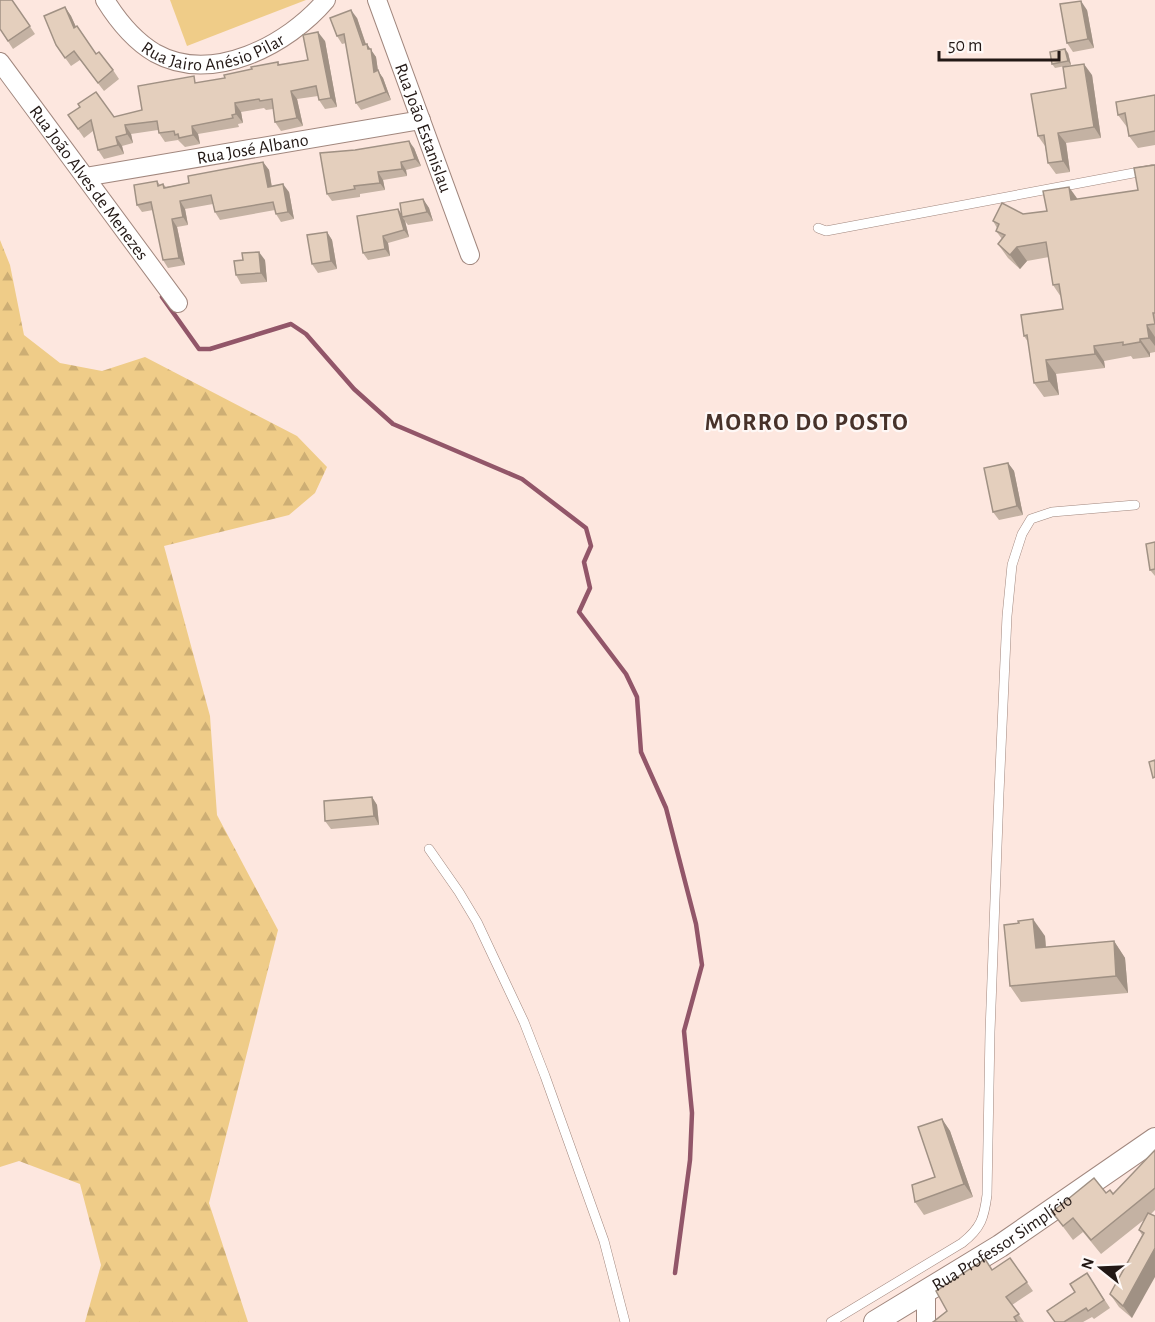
<svg xmlns="http://www.w3.org/2000/svg" width="1155" height="1322" viewBox="0 0 1155 1322" font-family="'Alegreya Sans',sans-serif">
<style>
.forest{fill:url(#forest-firs)}
.pitch{fill:#efcc88}
.lines{fill:none;stroke-linecap:round;stroke-linejoin:round}
.stream{stroke:#925669;stroke-width:4.5}
.service-casing{stroke:#a1877e;stroke-width:10}
.minor-casing{stroke:#a1877e;stroke-width:20}
.tertiary-casing{stroke:#a1877e;stroke-width:24}
.service{stroke:#fff;stroke-width:9}
.minor{stroke:#fff;stroke-width:18}
.tertiary{stroke:#fff;stroke-width:22}
.wall{fill:#c4b2a3}
.shaded-wall{fill:#a09184}
.building{fill:#e4cfbd;stroke:#a09184;stroke-width:1.5}
.labels{text-anchor:middle;stroke-width:4.5;stroke-linejoin:round;paint-order:stroke}
.street-label{font-size:18px;fill:#221815;stroke:#fef8f6}
.district-label{font-size:24px;font-weight:bold;letter-spacing:1.5px;fill:#47322a;stroke:#fef8f6}
</style>
<defs>
<pattern id="forest-firs" width="22" height="20" patternUnits="userSpaceOnUse" patternTransform="scale(1.5)"><rect width="22" height="20" fill="#efcc88"/><path d="M5 1l3.5 6h-7zM16 11l3.5 6h-7z" fill="#cdae74"/></pattern>
</defs>
<rect width="100%" height="100%" fill="#fde7df"/>
<polygon class="forest" points="0,240 10,265 24,335 60,363 102,371 145,357 297,436 327,467 315,493 289,515 164,546 210,716 217,815 278,930 209,1203 248,1322 85,1322 101,1265 80,1184 19,1161 0,1167"/>
<polygon class="pitch" points="170,0 306,0 187,46"/>
<g class="lines">
<polyline class="stream" points="162,297 199,349 210,349 291,324 306,334 354,389 393,424 522,479 586,528 591,546 584,562 590,588 579,612 626,674 637,697 641,752 666,808 696,924 702,965 684,1031 692,1113 690,1160 675,1273"/>
<g class="service-casing">
<g id="service">
<polyline points="818,228 826,231 1155,169"/>
<polyline points="429,849 459,892 477,922 524,1022 545,1076 604,1241 625,1322"/>
<path d="M831,1322L962,1243C981,1228 984,1218 987,1195L990,1032L999,793L1007,616L1012,565L1022,534L1031,519L1052,512L1135,505"/>
</g>
</g>
<g class="minor-casing">
<g id="minor">
<path id="s1" d="M105,0C118,21 133,40 155,53C212,85 288,45 326,0"/>
<path id="s2" d="M377,0L470,255"/>
<path id="s3" d="M0,62L178,303"/>
<path id="s4" d="M85,177L421,120"/>
<polyline points="926,1322 926,1292"/>
</g>
</g>
<g class="tertiary-casing">
<g id="tertiary">
<path id="s5" d="M875,1322L1000,1246L1155,1139"/>
</g>
</g>
<use href="#service" class="service"/>
<use href="#minor" class="minor"/>
<use href="#tertiary" class="tertiary"/>
</g>
<g class="wall">
<polygon points="12,0 35,34 13,49 0,29"/>
<polygon points="65,7 71,16 76,27 96,54 113,70 119,79 104,91 80,60 71,66 56,45"/>
<polygon points="1087,10 1094,48 1073,52 1067,43"/>
<polygon points="357,18 366,44 376,57 378,71 383,78 391,100 361,110 356,103 346,43 342,44 337,36"/>
<polygon points="325,41 337,107 325,109 319,100 318,96 297,99 303,126 281,131 275,122 273,109 266,110 264,108 241,112 243,123 238,124 239,127 198,134 200,144 185,147 178,140 165,142 159,133 158,130 131,134 133,143 122,146 124,154 104,159 98,150 93,131 84,138 68,115 80,107 114,117 142,110 198,83 225,78 278,62 280,65 308,60"/>
<polygon points="1068,53 1071,65 1055,68 1052,64"/>
<polygon points="1092,75 1101,138 1066,143 1070,172 1056,174 1048,163 1045,146 1038,136 1066,88"/>
<polygon points="1155,95 1155,145 1138,148 1129,136 1127,127 1118,115"/>
<polygon points="414,148 421,166 406,170 407,176 383,180 385,190 360,194 360,197 332,201 327,194"/>
<polygon points="263,162 269,170 272,187 289,192 294,219 281,222 276,214 275,210 220,220 215,212 213,204 185,209 188,225 177,227 185,265 168,268 163,260 153,210 142,212 137,205 157,181 160,185 163,184 166,187 189,183"/>
<polygon points="1155,165 1155,352 1150,353 1150,357 1133,359 1131,356 1104,361 1105,368 1056,374 1059,395 1044,397 1034,383 1028,342 1024,336 1063,309 1061,297 1053,285 1049,257 1027,261 1020,269 1008,258 998,244 1002,239 996,231 997,228 993,221 1023,214 1047,211 1078,199 1138,190"/>
<polygon points="423,199 429,208 433,221 408,225 405,221 409,237 388,243 390,256 368,260 363,253 401,213"/>
<polygon points="327,232 332,240 337,269 318,273 312,264"/>
<polygon points="265,260 267,282 241,284 236,275"/>
<polygon points="1008,463 1014,471 1023,515 999,520 993,512"/>
<polygon points="1155,542 1155,576 1150,570"/>
<polygon points="372,797 377,805 379,825 331,829 325,821"/>
<polygon points="1045,936 1046,947 1114,941 1125,958 1128,993 1021,1002 1010,986"/>
<polygon points="942,1119 950,1131 973,1197 924,1215 915,1202 935,1177"/>
<polygon points="1155,1150 1155,1210 1151,1214 1132,1318 1119,1307 1110,1294 1142,1235 1139,1230 1145,1219 1101,1254 1083,1232 1073,1240 1052,1212 1106,1193 1113,1194"/>
<polygon points="1010,1258 1033,1291 1012,1305 1024,1322 933,1322 947,1311 993,1270"/>
<polygon points="1093,1282 1110,1308 1094,1319 1092,1317 1083,1322 1055,1322"/>
</g>
<g class="shaded-wall">
<polygon points="1081,1 1087,10 1094,48 1088,39"/>
<polygon points="65,7 71,16 80,36 74,28"/>
<polygon points="351,10 357,18 367,48 367,44 376,57 378,71 383,78 391,100 374,72"/>
<polygon points="318,32 325,41 337,107 331,98"/>
<polygon points="1065,49 1068,53 1071,65 1068,61"/>
<polygon points="1084,64 1092,75 1101,138 1094,127"/>
<polygon points="291,91 297,99 303,126 297,118"/>
<polygon points="235,103 241,112 243,123 236,114"/>
<polygon points="125,125 131,134 133,143 127,134"/>
<polygon points="192,126 198,134 200,144 193,135"/>
<polygon points="1058,133 1066,143 1070,172 1063,161"/>
<polygon points="116,137 122,146 124,154 118,145"/>
<polygon points="409,141 414,148 421,166 415,159"/>
<polygon points="263,162 269,170 273,195 268,187"/>
<polygon points="401,162 406,170 407,176 402,169"/>
<polygon points="378,172 383,180 385,190 380,183"/>
<polygon points="283,184 289,192 294,219 288,212"/>
<polygon points="1069,187 1079,201 1071,200"/>
<polygon points="423,199 429,208 433,221 427,212"/>
<polygon points="180,201 185,209 188,225 183,217"/>
<polygon points="398,209 403,216 402,217 405,221 409,237 404,230"/>
<polygon points="172,219 177,227 185,265 179,258"/>
<polygon points="327,232 332,240 337,269 331,261"/>
<polygon points="383,236 388,243 390,256 385,249"/>
<polygon points="1017,247 1027,261 1020,269 1010,255"/>
<polygon points="259,252 265,260 267,282 261,273"/>
<polygon points="1147,325 1155,337 1155,346 1149,338"/>
<polygon points="1140,339 1150,353 1150,357 1140,342"/>
<polygon points="1094,346 1104,361 1105,368 1095,354"/>
<polygon points="1046,360 1056,374 1059,395 1049,381"/>
<polygon points="1008,463 1014,471 1023,515 1017,506"/>
<polygon points="372,797 377,805 379,825 374,816"/>
<polygon points="1033,919 1045,936 1047,965 1036,948"/>
<polygon points="1114,941 1125,958 1128,993 1116,976"/>
<polygon points="942,1119 950,1131 973,1197 964,1184"/>
<polygon points="1155,1248 1155,1277 1132,1318 1123,1306"/>
</g>
<g class="building">
<polygon points="0,0 12,0 30,26 8,41 0,29"/>
<polygon points="1081,1 1088,39 1067,43 1060,4"/>
<polygon points="65,7 74,28 77,26 96,54 99,52 113,70 98,83 74,51 65,58 56,45 44,16"/>
<polygon points="351,10 363,45 367,44 368,49 371,49 374,72 378,70 386,92 356,103 344,34 337,36 330,18"/>
<polygon points="318,32 331,98 319,100 316,86 291,91 297,118 275,122 272,99 260,101 259,99 235,103 236,114 232,115 233,118 192,126 193,135 179,138 178,134 175,135 174,131 159,133 157,121 125,125 127,134 116,137 118,145 98,150 91,120 78,129 68,115 80,107 78,104 96,92 114,117 142,110 138,86 194,76 195,83 225,78 224,75 252,69 251,67 278,62 278,65 308,60 303,35"/>
<polygon points="1065,49 1068,61 1052,64 1050,52"/>
<polygon points="1084,64 1094,127 1058,133 1063,161 1048,163 1044,135 1038,136 1031,94 1066,88 1063,67"/>
<polygon points="1155,95 1155,131 1129,136 1125,113 1118,115 1116,102"/>
<polygon points="409,141 415,159 401,162 402,169 378,172 380,183 354,186 355,189 327,194 320,153 355,150"/>
<polygon points="263,162 268,187 283,184 288,212 276,214 273,202 215,212 211,195 180,201 183,217 172,219 179,258 163,260 151,202 137,205 134,185 157,181 158,186 163,184 164,188 189,183 188,176"/>
<polygon points="1155,165 1155,313 1153,313 1155,324 1147,325 1149,338 1140,339 1140,342 1123,345 1123,342 1094,346 1095,354 1046,360 1049,381 1034,383 1027,335 1024,336 1021,315 1063,309 1059,284 1053,285 1046,242 1017,247 1010,255 998,244 1005,235 996,231 999,224 993,221 1002,203 1023,214 1047,211 1043,191 1069,187 1071,200 1138,190 1134,168"/>
<polygon points="423,199 427,212 402,217 400,203"/>
<polygon points="398,209 404,230 383,236 385,249 363,253 357,216"/>
<polygon points="327,232 331,261 312,264 307,235"/>
<polygon points="259,252 261,273 236,275 234,261 243,260 242,253"/>
<polygon points="1008,463 1017,506 993,512 984,468"/>
<polygon points="1155,542 1155,569 1150,570 1146,544"/>
<polygon points="1155,760 1155,777 1153,778 1149,762"/>
<polygon points="372,797 374,816 325,821 324,801"/>
<polygon points="1033,919 1036,948 1114,941 1116,976 1010,986 1004,925 1019,923 1018,921"/>
<polygon points="942,1119 964,1184 915,1202 912,1185 935,1177 918,1127"/>
<polygon points="1155,1150 1155,1188 1091,1240 1073,1218 1063,1226 1052,1212 1094,1178 1106,1193 1110,1190 1113,1194"/>
<polygon points="1148,1213 1155,1216 1155,1248 1123,1306 1110,1294 1144,1233 1139,1230"/>
<polygon points="1010,1258 1027,1282 1006,1297 1019,1314 1014,1317 1017,1322 933,1322 947,1311 936,1291 985,1259 992,1270"/>
<polygon points="1087,1273 1104,1300 1088,1311 1086,1308 1064,1322 1055,1322 1047,1311 1075,1292 1070,1284"/>
</g>
<g class="labels">
<g class="street-label">
<text dy="6" stroke="none"><textPath href="#s1" startOffset="134">Rua Jairo Anésio Pilar</textPath></text>
<text dy="6" stroke="none"><textPath href="#s2" startOffset="136">Rua João Estanislau</textPath></text>
<text dy="6" stroke="none"><textPath href="#s4" startOffset="170">Rua José Albano</textPath></text>
<text dy="6" stroke="none"><textPath href="#s3" startOffset="150">Rua João Alves de Menezes</textPath></text>
<text dy="6" stroke="none"><textPath href="#s5" startOffset="150">Rua Professor Simplício</textPath></text>
</g>
<g class="district-label">
<text x="807" y="430">MORRO DO POSTO</text>
</g>
</g>
<g transform="translate(1101 1268) rotate(288)" stroke="#fef8f6" stroke-width="4.5" paint-order="stroke">
<path d="M0-4.5L10 22L0 15L-10 22Z" fill="#221815"/>
<text y="-9" font-size="16" font-weight="bold" text-anchor="middle" fill="#221815">N</text>
</g>
<path d="M939 51v9h120v-9" fill="none" stroke="#221815" stroke-width="3"/>
<text x="948" y="51" font-size="18" fill="#221815" stroke="#fef8f6" stroke-width="4.5" paint-order="stroke">50 m</text>
</svg>
